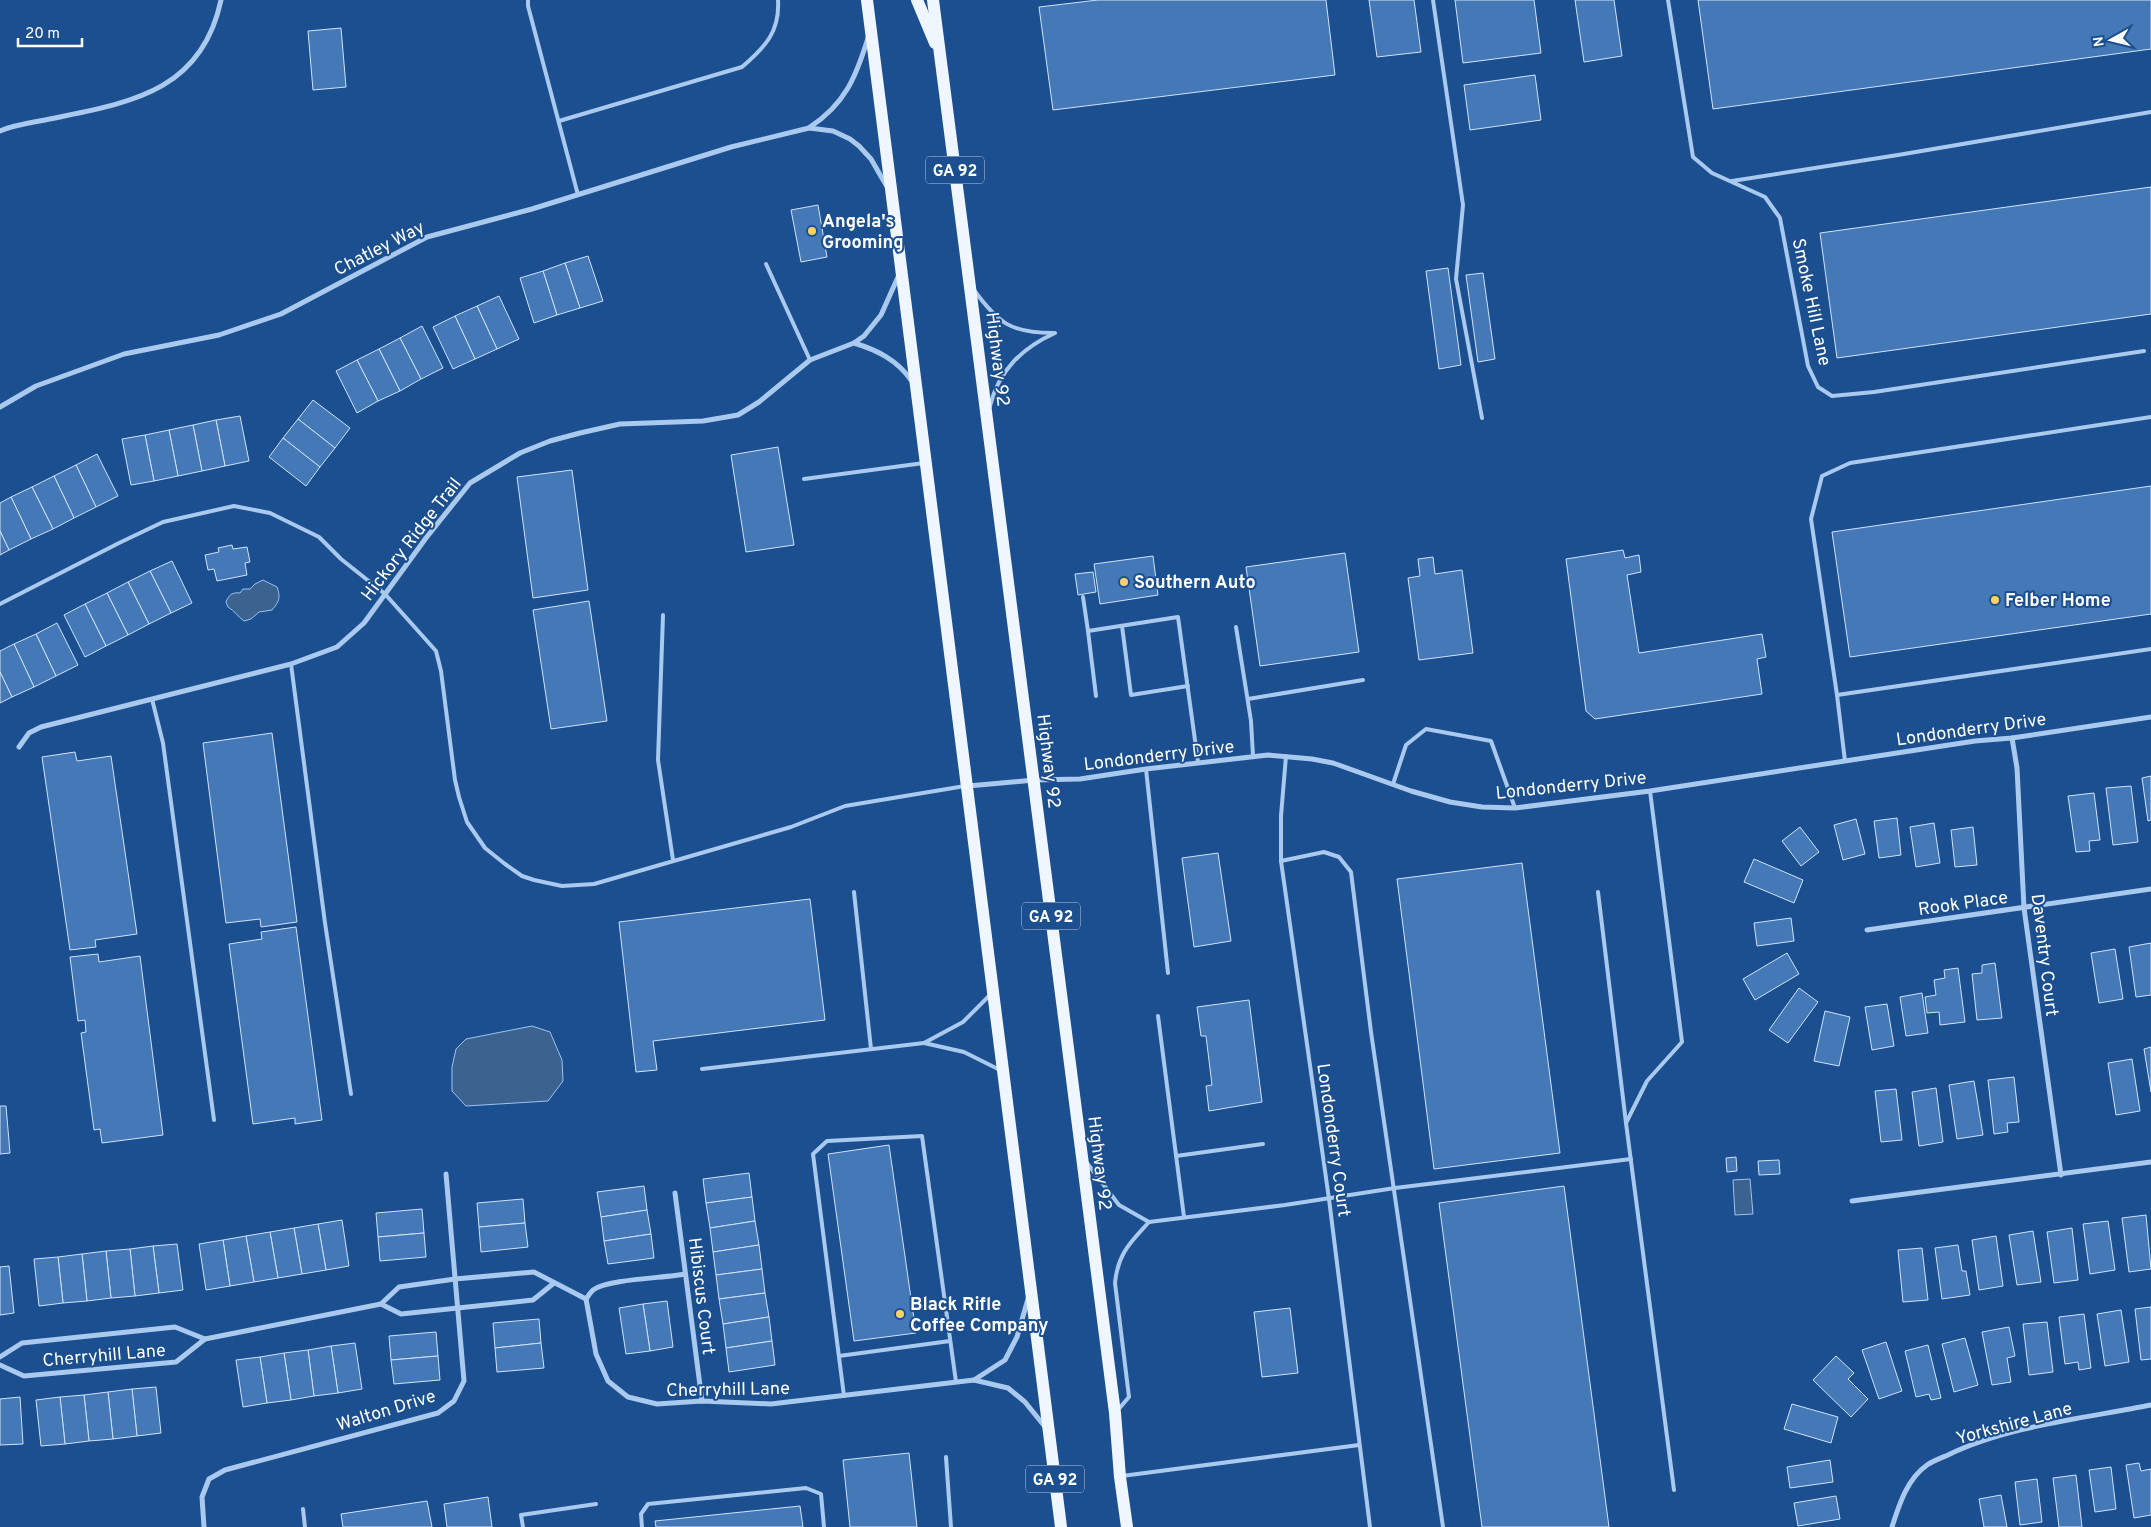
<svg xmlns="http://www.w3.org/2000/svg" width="2151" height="1527" viewBox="0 0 2151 1527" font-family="Overpass,sans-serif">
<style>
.water{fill:#3c6290;stroke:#9cc4f0}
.building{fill:#4478b7;stroke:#cfe3fa}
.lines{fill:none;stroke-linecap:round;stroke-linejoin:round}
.service{stroke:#a9c9ee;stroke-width:4}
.minor{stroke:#a9c9ee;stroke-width:5}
.primary{stroke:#f0f6ff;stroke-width:12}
.poi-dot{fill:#ffd166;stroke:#1b4f8f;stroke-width:2}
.labels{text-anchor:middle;stroke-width:4;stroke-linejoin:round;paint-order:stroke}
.shield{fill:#1b4f8f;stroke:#bbcadd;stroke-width:1}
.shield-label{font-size:16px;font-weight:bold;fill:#fff}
.poi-label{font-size:18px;font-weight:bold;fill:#fff;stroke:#1b4f8f;text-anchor:start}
.street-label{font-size:18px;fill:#fff;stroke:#1b4f8f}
</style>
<rect width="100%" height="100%" fill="#1b4f8f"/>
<g class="water">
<path d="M263,580L277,587C281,597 279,602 272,610L259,612L251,619L244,621C237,616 235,611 228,607L226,602C229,595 232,592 240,593L243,589H250L255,584Z"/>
<polygon points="532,1026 550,1032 562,1060 563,1081 548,1101 466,1106 452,1091 452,1067 456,1049 466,1039"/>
<polygon points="1750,1179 1753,1214 1735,1215 1733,1180"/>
</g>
<g class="building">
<polygon points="1098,0 1326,0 1335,75 1053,110 1039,7"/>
<polygon points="1369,0 1414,0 1421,52 1377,57"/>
<polygon points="1455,0 1534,0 1541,53 1463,63"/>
<polygon points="1575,0 1614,0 1622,56 1584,62"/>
<polygon points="1698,0 2151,0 2151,49 1713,109"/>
<polygon points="341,28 346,87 313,90 308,31"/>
<polygon points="1535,75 1541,120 1470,130 1464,85"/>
<polygon points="2151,187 2151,314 1837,358 1820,233"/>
<polygon points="818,205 827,257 801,262 791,210"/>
<polygon points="588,256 603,301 580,308 565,263"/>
<polygon points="565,263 580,308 557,315 543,271"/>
<polygon points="1448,268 1461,365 1439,369 1426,271"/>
<polygon points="543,271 557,315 534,323 520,278"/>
<polygon points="1483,273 1495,359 1478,362 1466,275"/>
<polygon points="499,296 519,339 497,349 477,306"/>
<polygon points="477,306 497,349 475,359 455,316"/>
<polygon points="455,316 475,359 453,369 433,327"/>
<polygon points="422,326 443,368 421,379 400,338"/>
<polygon points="400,338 421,379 400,391 379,349"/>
<polygon points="379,349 400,391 378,401 357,360"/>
<polygon points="357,360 378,401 357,413 336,371"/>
<polygon points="313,400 350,428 335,448 298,419"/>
<polygon points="240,416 249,461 225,466 216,420"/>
<polygon points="298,419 335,448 320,467 283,438"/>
<polygon points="216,420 225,466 202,471 193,425"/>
<polygon points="193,425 202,471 178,476 169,430"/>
<polygon points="169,430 178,476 154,481 145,435"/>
<polygon points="145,435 154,481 131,485 122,439"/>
<polygon points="283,438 320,467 306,486 269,457"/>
<polygon points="778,447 794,545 746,552 731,455"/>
<polygon points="97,454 118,496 96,507 76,465"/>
<polygon points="76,465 96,507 74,518 54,476"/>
<polygon points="572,470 588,590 533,598 517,477"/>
<polygon points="54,476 74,518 53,529 32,487"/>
<polygon points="2151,486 2151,614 1850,657 1832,532"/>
<polygon points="32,487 53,529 31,539 11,497"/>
<polygon points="11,497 31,539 9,550 0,531 0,503"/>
<polygon points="0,531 9,550 0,555"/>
<polygon points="232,545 233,549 247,547 250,562 245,563 247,575 217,581 214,569 208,570 205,555 219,552 218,548"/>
<polygon points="1623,550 1625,558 1639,555 1641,572 1627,575 1639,653 1762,634 1766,657 1757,659 1762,694 1595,719 1586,711 1566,559"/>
<polygon points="1345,553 1359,652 1260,666 1246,567"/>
<polygon points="1153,556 1158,595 1100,604 1094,564"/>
<polygon points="1433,557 1435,574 1462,570 1473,653 1419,660 1408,578 1420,576 1418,559"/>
<polygon points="172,561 192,603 171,613 150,571"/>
<polygon points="150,571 171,613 149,624 128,582"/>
<polygon points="1093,572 1096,592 1078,595 1075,574"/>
<polygon points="128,582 149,624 128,635 107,593"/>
<polygon points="107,593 128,635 106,646 85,604"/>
<polygon points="589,601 607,721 551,729 533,610"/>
<polygon points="85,604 106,646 85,657 64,615"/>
<polygon points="57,623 78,665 56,676 36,634"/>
<polygon points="36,634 56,676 34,687 14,644"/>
<polygon points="14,644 34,687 12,697 0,672 0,651"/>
<polygon points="0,672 12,697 0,703"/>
<polygon points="272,733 297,922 261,927 260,919 226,923 203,743"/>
<polygon points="75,752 77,761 111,756 137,934 95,940 96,947 70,950 42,757"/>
<polygon points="2151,776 2151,820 2148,821 2142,778"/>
<polygon points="2131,786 2138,842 2113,845 2106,788"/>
<polygon points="2094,793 2100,840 2089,841 2090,851 2076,852 2068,796"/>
<polygon points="1897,818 1901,855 1879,858 1874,821"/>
<polygon points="1856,819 1865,854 1843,860 1834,825"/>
<polygon points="1934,823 1940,863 1916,867 1910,827"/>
<polygon points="1800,827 1819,852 1801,866 1782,841"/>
<polygon points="1973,827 1977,865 1955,867 1951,830"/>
<polygon points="1218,853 1231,941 1194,947 1182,858"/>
<polygon points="1754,859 1803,880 1794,903 1744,882"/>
<polygon points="1522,863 1560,1153 1434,1169 1397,879"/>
<polygon points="810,899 825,1020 653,1041 657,1070 636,1072 619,922"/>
<polygon points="1791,918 1794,941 1757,946 1754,923"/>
<polygon points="296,927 322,1120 295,1124 295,1118 253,1124 229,944 262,939 261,932"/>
<polygon points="2151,943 2151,995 2136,997 2129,947"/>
<polygon points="2115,949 2123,999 2099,1003 2091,953"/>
<polygon points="1787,953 1799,974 1755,1000 1743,979"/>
<polygon points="98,954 99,962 140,956 163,1135 102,1143 100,1129 94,1130 81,1033 86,1032 85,1020 78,1021 70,957"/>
<polygon points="1995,963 2002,1018 1977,1020 1972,974 1982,973 1982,965"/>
<polygon points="1958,968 1965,1022 1940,1025 1939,1012 1927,1013 1925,997 1936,995 1934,980 1945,978 1944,970"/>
<polygon points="1799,988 1818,1002 1788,1043 1769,1030"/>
<polygon points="1922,993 1928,1033 1906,1036 1900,997"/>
<polygon points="1249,1000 1262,1102 1209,1111 1206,1086 1212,1085 1206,1036 1201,1036 1197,1007"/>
<polygon points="1887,1004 1894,1046 1872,1050 1865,1007"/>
<polygon points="1825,1011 1850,1017 1839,1066 1814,1061"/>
<polygon points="2151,1047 2151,1092 2144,1049"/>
<polygon points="2132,1059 2140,1111 2116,1115 2108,1063"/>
<polygon points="2014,1077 2019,1122 2007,1123 2008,1132 1994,1134 1988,1080"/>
<polygon points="1974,1081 1983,1135 1957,1139 1949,1085"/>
<polygon points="1936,1088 1943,1142 1919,1146 1912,1092"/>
<polygon points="1896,1089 1902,1140 1881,1142 1875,1091"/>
<polygon points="0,1106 6,1106 10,1153 0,1154"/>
<polygon points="889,1145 916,1333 854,1341 828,1154"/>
<polygon points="1736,1157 1737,1171 1727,1172 1726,1158"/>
<polygon points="1779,1160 1780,1174 1759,1175 1758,1161"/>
<polygon points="749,1173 752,1197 706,1203 703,1179"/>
<polygon points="644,1186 647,1210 601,1217 597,1192"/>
<polygon points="1564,1186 1609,1527 1482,1527 1439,1203"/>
<polygon points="752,1197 755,1221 710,1228 706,1203"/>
<polygon points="523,1199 525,1223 479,1227 477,1203"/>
<polygon points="422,1209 424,1233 378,1237 376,1213"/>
<polygon points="647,1210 651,1234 604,1241 601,1217"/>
<polygon points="2146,1215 2151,1269 2129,1272 2122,1218"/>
<polygon points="342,1220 349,1266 326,1270 318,1224"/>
<polygon points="755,1221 759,1245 713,1252 710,1228"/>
<polygon points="2108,1221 2115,1270 2090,1274 2083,1224"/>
<polygon points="525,1223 528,1247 481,1252 479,1227"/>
<polygon points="318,1224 326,1270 302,1274 294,1228"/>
<polygon points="294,1228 302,1274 278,1278 270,1232"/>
<polygon points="2072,1228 2078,1280 2054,1283 2047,1232"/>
<polygon points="2033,1231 2041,1282 2017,1285 2009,1235"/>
<polygon points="270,1232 278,1278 254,1282 246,1236"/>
<polygon points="424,1233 426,1257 380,1261 378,1237"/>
<polygon points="651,1234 654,1258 608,1264 604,1241"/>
<polygon points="246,1236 254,1282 230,1286 223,1240"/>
<polygon points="1996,1236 2003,1286 1979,1290 1972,1240"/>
<polygon points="223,1240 230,1286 206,1290 199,1244"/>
<polygon points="177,1244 183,1290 159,1293 153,1246"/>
<polygon points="759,1245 762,1269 716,1275 713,1252"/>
<polygon points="1958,1245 1962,1271 1966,1271 1970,1295 1942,1299 1935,1248"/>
<polygon points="153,1246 159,1293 135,1296 130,1249"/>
<polygon points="1922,1248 1928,1300 1903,1302 1898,1250"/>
<polygon points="130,1249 135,1296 111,1298 106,1251"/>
<polygon points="106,1251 111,1298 87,1301 82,1254"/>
<polygon points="82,1254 87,1301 63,1303 58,1257"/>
<polygon points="58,1257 63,1303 39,1306 34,1259"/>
<polygon points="9,1266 14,1313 0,1315 0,1267"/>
<polygon points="762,1269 765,1293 719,1299 716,1275"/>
<polygon points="765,1293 769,1317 723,1324 719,1299"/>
<polygon points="667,1301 673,1347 650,1351 643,1304"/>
<polygon points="643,1304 650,1351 626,1354 619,1308"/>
<polygon points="2151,1307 2151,1359 2141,1360 2135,1309"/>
<polygon points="1290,1308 1298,1373 1262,1377 1254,1312"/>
<polygon points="2121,1310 2129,1362 2105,1366 2097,1314"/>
<polygon points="2084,1314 2091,1368 2079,1370 2078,1362 2065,1364 2059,1317"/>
<polygon points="769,1317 772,1341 726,1348 723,1324"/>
<polygon points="539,1319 541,1343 495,1348 493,1323"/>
<polygon points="2047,1322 2053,1372 2029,1375 2023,1324"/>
<polygon points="2009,1327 2015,1356 2007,1358 2011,1382 1992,1385 1982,1332"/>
<polygon points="436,1332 438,1356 391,1360 389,1336"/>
<polygon points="1965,1338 1978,1385 1954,1392 1942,1344"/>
<polygon points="772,1341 775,1365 729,1372 726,1348"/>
<polygon points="1886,1342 1902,1391 1879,1399 1862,1350"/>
<polygon points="355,1343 362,1389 338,1393 331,1346"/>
<polygon points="541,1343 544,1368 497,1372 495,1348"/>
<polygon points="1928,1345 1941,1398 1931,1400 1929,1394 1916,1397 1905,1351"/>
<polygon points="331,1346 338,1393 314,1396 308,1350"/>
<polygon points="308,1350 314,1396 291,1400 284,1353"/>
<polygon points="284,1353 291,1400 267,1403 260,1357"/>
<polygon points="438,1356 440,1380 394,1384 391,1360"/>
<polygon points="1836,1356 1854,1373 1848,1379 1868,1399 1851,1417 1813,1380"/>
<polygon points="260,1357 267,1403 243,1407 236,1360"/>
<polygon points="156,1387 161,1433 137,1436 132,1389"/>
<polygon points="132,1389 137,1436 113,1439 108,1392"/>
<polygon points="108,1392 113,1439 89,1441 84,1395"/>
<polygon points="84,1395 89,1441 65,1444 60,1397"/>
<polygon points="20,1397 23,1444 0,1445 0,1399"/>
<polygon points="60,1397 65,1444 41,1446 36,1400"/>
<polygon points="1792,1404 1838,1417 1831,1443 1784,1429"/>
<polygon points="909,1453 917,1527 850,1527 843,1460"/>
<polygon points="1830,1460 1833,1482 1790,1488 1787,1467"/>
<polygon points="2139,1463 2141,1471 2151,1469 2151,1515 2134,1518 2126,1465"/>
<polygon points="2111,1467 2116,1509 2095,1512 2089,1470"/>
<polygon points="2076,1475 2082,1527 2059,1527 2053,1478"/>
<polygon points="2037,1479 2042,1522 2020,1525 2015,1482"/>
<polygon points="2001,1495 2007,1527 1984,1527 1979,1499"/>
<polygon points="1836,1496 1840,1519 1798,1526 1794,1503"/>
<polygon points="488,1497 492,1527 447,1527 444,1504"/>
<polygon points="427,1501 432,1527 343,1527 341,1514"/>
<polygon points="800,1506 803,1527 656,1527 655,1521"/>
</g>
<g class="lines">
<g class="service">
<polyline points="528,0 528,6 578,195"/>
<polyline points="1433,0 1463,205 1456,279 1482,418"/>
<polyline points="1668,0 1693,157 1712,173 1765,197 1780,218 1808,366 1818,387 1832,396 1874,392 2144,351"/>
<path d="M559,121L742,67C765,47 780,32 778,0"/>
<polyline points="1732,181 1898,155 2151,112"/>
<polyline points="766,264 810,360"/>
<path d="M974,290C998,323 1011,333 1053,333"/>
<path d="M990,406C999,370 1022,348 1055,333"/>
<polyline points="804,479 924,463"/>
<polyline points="1083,597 1088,631 1178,617 1198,762"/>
<polyline points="0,604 119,543 163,522 234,506 270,513 319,537 341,559 385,594 436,651 441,671 455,780 459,797 467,822 485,848 505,864 522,876 534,880 562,886 594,884 791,827 845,806 965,786"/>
<polyline points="663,615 658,760 673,860"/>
<polyline points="1122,626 1131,695 1188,686"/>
<polyline points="1236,627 1251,721 1253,756"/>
<polyline points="1088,631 1096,696"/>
<polyline points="291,664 325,923 351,1094"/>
<polyline points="1837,695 2151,649"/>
<polyline points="152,699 163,743 214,1120"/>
<polyline points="1248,699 1363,680"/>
<polyline points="1286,756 1281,816 1281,861 1329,1199 1370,1527"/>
<polyline points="1845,761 1837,695 1811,519 1822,476 1850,463 2151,417"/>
<polyline points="1146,769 1168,973"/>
<polyline points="1393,784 1406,745 1426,729 1491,741 1515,808"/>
<polyline points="1650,791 1682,1042 1647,1081 1626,1123 1674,1490"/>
<polyline points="1281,861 1324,852 1339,857 1351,872 1371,1032 1443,1527"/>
<polyline points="854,892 871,1049"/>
<polyline points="1598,892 1626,1123"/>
<polyline points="991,994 963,1022 924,1043 964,1052 1000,1070"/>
<polyline points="1158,1016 1184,1217"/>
<polyline points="702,1069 924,1043"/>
<polyline points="1176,1156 1263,1144"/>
<polyline points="1087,1163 1119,1205 1149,1222 1285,1205 1395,1188 1631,1159"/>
<polyline points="839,1356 950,1341"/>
<polyline points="844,1396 813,1154 827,1141 922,1136 956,1382"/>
<path d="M1117,1411L1129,1397L1115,1283C1118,1253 1130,1243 1149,1222"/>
<polyline points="946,1457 951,1527"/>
<polyline points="1122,1476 1359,1445"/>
<polyline points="303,1509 305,1527"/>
<polyline points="523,1527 521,1515 596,1504"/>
<polyline points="642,1527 641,1514 648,1504 806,1488 821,1494 824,1527"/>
</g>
<g class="minor">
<path d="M810,127C845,104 856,77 868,38"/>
<path d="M0,131C14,125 30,123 45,120C125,103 201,95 221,0"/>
<path d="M854,343C877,350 897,360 911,380"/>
<polyline points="0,407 36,386 124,354 219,335 281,314 427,237 532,209 731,147 809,128 833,131 850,139 859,146 871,159 886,185"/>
<polyline points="2012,738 2017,768 2024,908 2061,1175"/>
<polyline points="19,747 29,733 41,727 291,664 337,647 364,623 426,538 470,483 520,453 550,441 580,433 620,424 703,421 738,415 759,402 810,360 854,343 864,336 881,315 898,277"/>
<polyline points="968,786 1034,780 1080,779 1146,769 1268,755 1312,759 1333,763 1411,791 1450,802 1482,807 1515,808 1650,791 1975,741 2012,738 2151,717"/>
<polyline points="1867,930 2151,889"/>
<polyline points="675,1193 702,1401"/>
<polyline points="1852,1201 2151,1162"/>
<path d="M586,1299C588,1296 591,1292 593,1290C607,1279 666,1278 685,1274"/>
<polyline points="381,1304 401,1314 533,1300 554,1283"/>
<polyline points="0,1357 22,1343 175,1327 205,1339"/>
<polyline points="0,1365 24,1376 176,1362 205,1339 381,1304 399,1287 455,1279 534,1272 586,1299 596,1354 608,1381 628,1397 657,1404 702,1401 771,1404 974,1380 1008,1388 1025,1402 1046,1428"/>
<polyline points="974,1380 1005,1360 1017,1337 1028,1299"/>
<polyline points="204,1527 202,1497 209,1479 225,1470 438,1413 454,1401 464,1381 446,1174"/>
<path d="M1892,1527C1899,1505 1907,1479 1927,1465C1933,1461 1941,1458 1948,1455C2007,1426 2086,1418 2151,1405"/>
</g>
<g class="primary">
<polyline points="867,0 1061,1527"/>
<polyline points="917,0 935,43"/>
<polyline points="933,0 1115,1413 1120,1477 1127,1527"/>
</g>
</g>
<g class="poi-dot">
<circle cx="812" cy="231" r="5"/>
<circle cx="1124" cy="582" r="5"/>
<circle cx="1995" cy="600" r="5"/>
<circle cx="900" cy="1314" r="5"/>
</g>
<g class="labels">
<g class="shield">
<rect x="926" y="156.5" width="58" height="27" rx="4"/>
<rect x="1022" y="902.5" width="58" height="27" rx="4"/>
<rect x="1026" y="1465.5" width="58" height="27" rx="4"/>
</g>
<g class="shield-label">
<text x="955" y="176">GA 92</text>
<text x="1051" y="922">GA 92</text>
<text x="1055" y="1485">GA 92</text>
</g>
<g class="poi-label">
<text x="822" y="227">Angela's<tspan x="822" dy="21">Grooming</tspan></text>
<text x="1134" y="588">Southern Auto</text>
<text x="2005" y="606">Felber Home</text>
<text x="910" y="1310">Black Rifle<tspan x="910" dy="21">Coffee Company</tspan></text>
</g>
<g class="street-label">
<text transform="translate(379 248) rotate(-27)" y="6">Chatley Way</text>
<text transform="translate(1812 302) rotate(78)" y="6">Smoke Hill Lane</text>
<text transform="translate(998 359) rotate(83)" y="6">Highway 92</text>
<text transform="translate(411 539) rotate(-52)" y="6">Hickory Ridge Trail</text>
<text transform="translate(1971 729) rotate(-8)" y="6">Londonderry Drive</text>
<text transform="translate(1159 755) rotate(-7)" y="6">Londonderry Drive</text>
<text transform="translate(1049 761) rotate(83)" y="6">Highway 92</text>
<text transform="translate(1571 785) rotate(-6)" y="6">Londonderry Drive</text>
<text transform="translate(1963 903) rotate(-8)" y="6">Rook Place</text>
<text transform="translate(2045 955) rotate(83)" y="6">Daventry Court</text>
<text transform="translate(1334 1140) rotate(82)" y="6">Londonderry Court</text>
<text transform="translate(1100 1163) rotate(83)" y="6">Highway 92</text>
<text transform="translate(702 1296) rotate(83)" y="6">Hibiscus Court</text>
<text transform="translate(104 1355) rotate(-5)" y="6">Cherryhill Lane</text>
<text transform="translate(728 1389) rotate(-1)" y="6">Cherryhill Lane</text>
<text transform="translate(386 1410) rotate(-17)" y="6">Walton Drive</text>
<text transform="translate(2014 1423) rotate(-15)" y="6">Yorkshire Lane</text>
</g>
</g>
<g transform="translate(2111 40) rotate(262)" stroke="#1b4f8f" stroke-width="4" paint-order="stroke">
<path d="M0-4L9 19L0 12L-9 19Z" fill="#ffffff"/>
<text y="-8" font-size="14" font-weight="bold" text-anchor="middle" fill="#ffffff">N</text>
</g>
<path d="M18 38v8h64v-8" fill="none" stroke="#ffffff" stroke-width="2.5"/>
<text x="25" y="38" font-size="15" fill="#ffffff" stroke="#1b4f8f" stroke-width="4" paint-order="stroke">20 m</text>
</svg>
